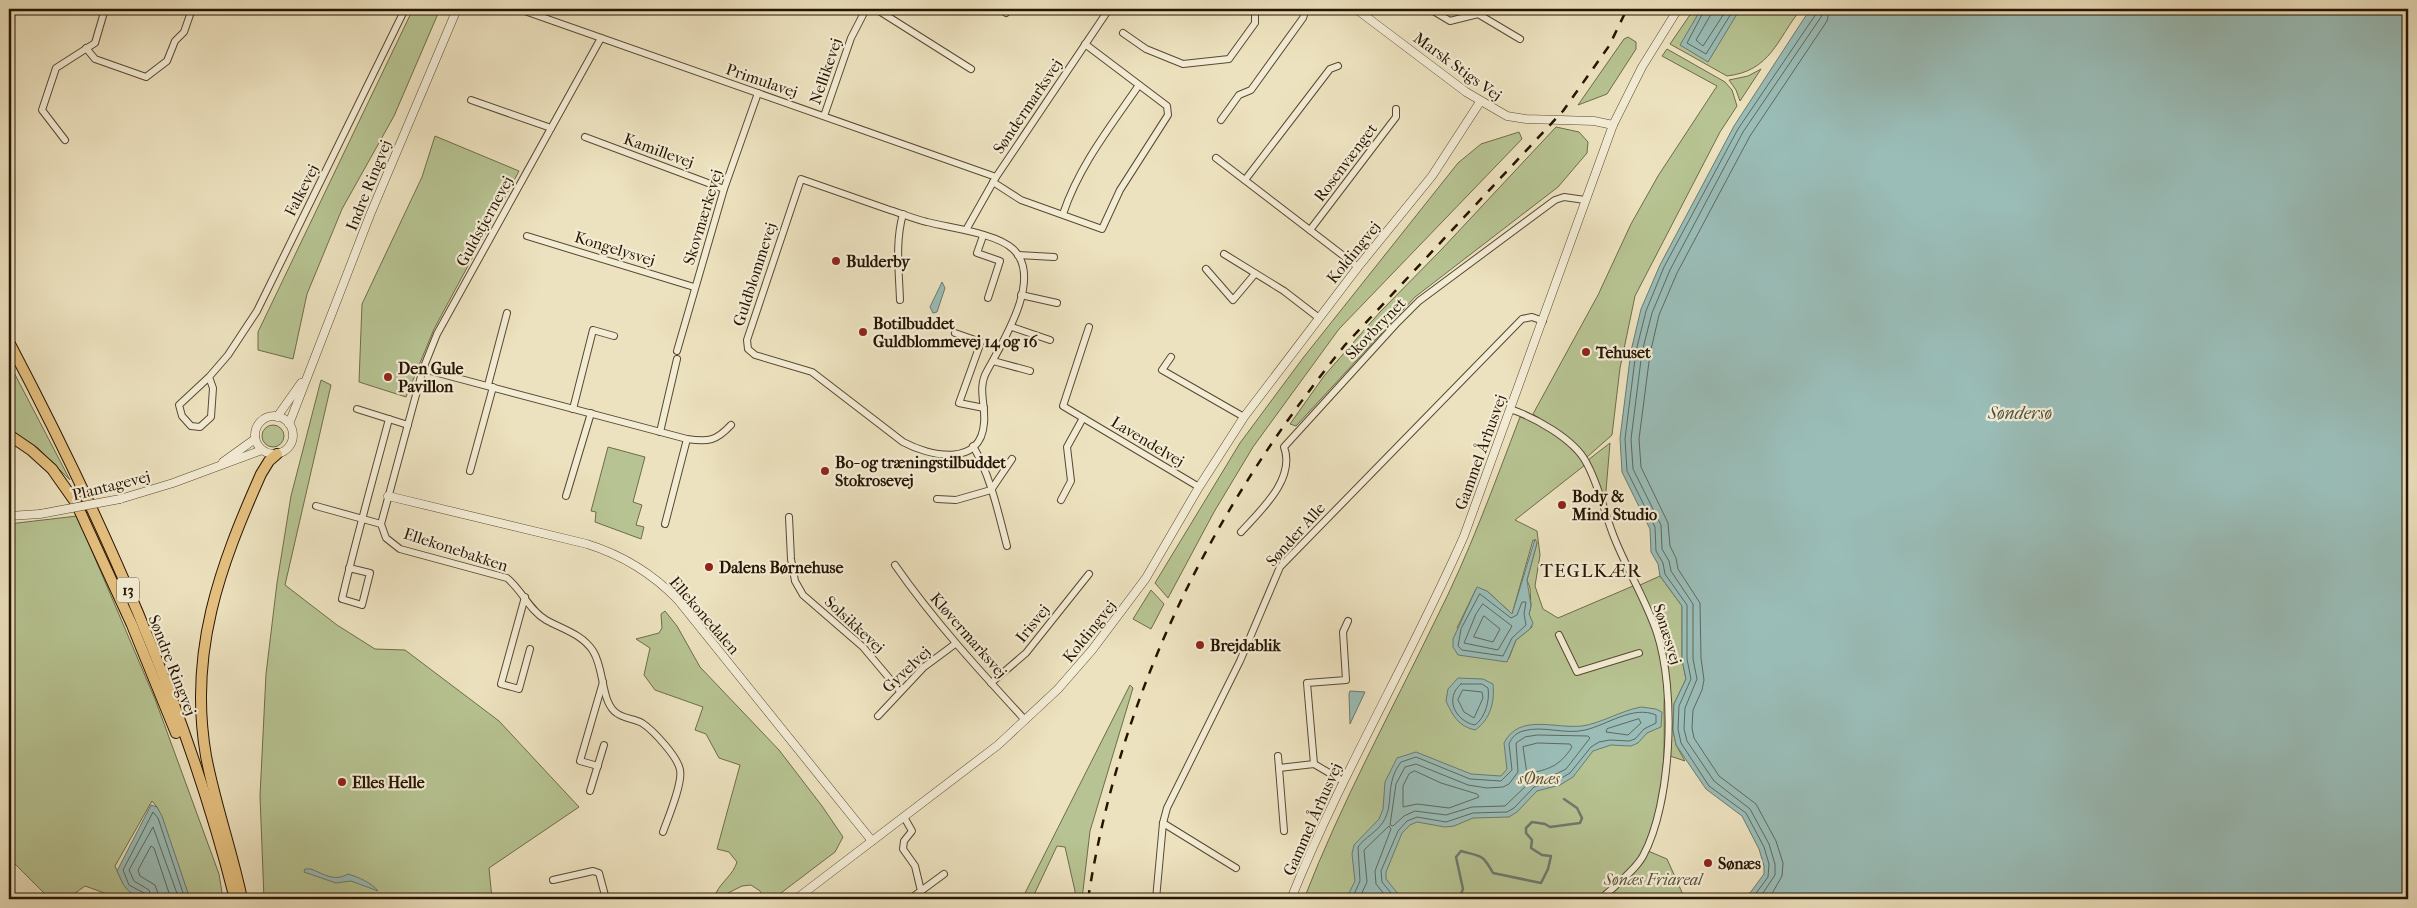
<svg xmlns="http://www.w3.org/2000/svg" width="2417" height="908" viewBox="0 0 2417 908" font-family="'IM FELL French Canon',serif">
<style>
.green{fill:#b7c392;stroke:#6e6c49;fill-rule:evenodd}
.water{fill:#9abdb8;stroke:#6c796e}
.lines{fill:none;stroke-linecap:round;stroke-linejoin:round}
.shore{stroke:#60685c;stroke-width:1}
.stream{stroke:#6c796e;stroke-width:2.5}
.minor-casing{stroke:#584830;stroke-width:8}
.tertiary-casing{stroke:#584830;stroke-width:9}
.primary-casing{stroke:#261400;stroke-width:12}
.minor{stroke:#f3ecd5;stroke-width:6}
.tertiary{stroke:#f3ecd5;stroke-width:8}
.primary{stroke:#e6c180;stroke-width:10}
.rail{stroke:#261400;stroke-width:2.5;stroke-dasharray:9 9;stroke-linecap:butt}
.tertiary-bridge-casing{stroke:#584830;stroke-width:9;stroke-linecap:butt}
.tertiary-bridge{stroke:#f3ecd5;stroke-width:8}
.poi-dot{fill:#8f2418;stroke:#f3ecd5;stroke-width:2}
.labels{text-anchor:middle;stroke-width:4.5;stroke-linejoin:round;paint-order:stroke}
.shield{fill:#f3ecd5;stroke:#645540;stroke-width:1}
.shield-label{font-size:15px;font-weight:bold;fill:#261400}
.street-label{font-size:16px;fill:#261400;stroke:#f3ecd5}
.poi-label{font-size:16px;font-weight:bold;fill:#261400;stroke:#f3ecd5;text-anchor:start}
.park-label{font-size:16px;font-style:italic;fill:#595133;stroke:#f3ecd5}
.water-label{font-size:18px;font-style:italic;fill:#4f4f40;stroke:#f3ecd5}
.quarter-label{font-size:19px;letter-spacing:1px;fill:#261400;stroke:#f3ecd5}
</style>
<rect width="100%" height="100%" fill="#ede2bf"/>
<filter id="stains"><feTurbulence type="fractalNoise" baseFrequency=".004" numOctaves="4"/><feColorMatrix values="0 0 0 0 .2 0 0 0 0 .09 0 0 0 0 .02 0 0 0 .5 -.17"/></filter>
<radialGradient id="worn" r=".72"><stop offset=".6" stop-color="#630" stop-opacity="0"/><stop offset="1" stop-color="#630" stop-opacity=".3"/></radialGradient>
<g class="green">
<polygon points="413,9 440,9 394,116 342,209 307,294 293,359 258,350 258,332"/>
<path d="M1694,9H1801C1777,39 1771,71 1727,76L1670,44Z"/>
<polygon points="1628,37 1636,42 1636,49 1607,94 1578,105 1624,39"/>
<polygon points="1667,49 1725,82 1732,90 1737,106 1720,132 1635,296 1620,368 1612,435 1587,457 1569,440 1533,414 1598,295 1631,224 1658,176 1717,86 1662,56"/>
<polygon points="1761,69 1740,101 1736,90 1729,80 1748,76"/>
<polygon points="1556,127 1579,132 1588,142 1587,153 1558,187 1415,297 1296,426 1290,424 1324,376 1380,312 1441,250"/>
<polygon points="1519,132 1522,139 1339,329 1253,447 1214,512 1168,598 1155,583 1240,443 1303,358 1458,163 1481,144"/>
<polygon points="435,136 519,171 434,329 406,397 359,382 362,304 422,177"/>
<polygon points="9,363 70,480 38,448 9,430"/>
<polygon points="321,380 331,385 285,585 337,625 375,649 405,650 499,721 579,807 489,868 492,899 264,899 260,796 266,674 277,583 291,496"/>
<path d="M1520,417C1541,421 1573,447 1585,465L1515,520L1537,531L1540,555L1535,586L1543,609L1558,618L1633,586C1649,610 1659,640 1664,668C1666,682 1664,696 1664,710C1665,758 1664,808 1642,852C1633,870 1612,885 1598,899H1304C1341,803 1391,712 1436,619C1469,554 1494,485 1520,417ZM1533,540L1537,543L1527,580L1530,588L1531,606L1529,614L1532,627L1516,640L1509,658L1457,628L1476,589L1487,591L1512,614Z"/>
<circle cx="273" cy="436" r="11"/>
<polygon points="1610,443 1605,503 1588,460"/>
<polygon points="608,447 645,457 633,502 642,505 636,525 644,527 641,539 595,522 596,512 591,511"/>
<path d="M77,516L155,699L219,874L223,899H190L157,807L152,801L115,866C124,886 125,892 147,899H121L85,886L67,899H50L9,858V524Z"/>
<polygon points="1660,576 1682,606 1682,660 1686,679 1674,704 1673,730 1676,745 1685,761 1670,756 1668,663 1661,637 1640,585"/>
<polygon points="1151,590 1164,604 1151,629 1133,619"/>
<path d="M665,611L677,626L700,667L779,750L822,806L843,837L835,852L773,899H765L760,891L751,885L742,886L720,897L716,893C722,881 733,875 737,862L729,852L717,849L740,765L719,758L706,734L695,730L703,707L655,690L644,675L650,648L636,639L659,633L662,628L661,614Z"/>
<polygon points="1130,685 1133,688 1090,831 1082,899 1075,899 1075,891 1065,847 1057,846 1032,899 1022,899"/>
<polygon points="1648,851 1667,859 1685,899 1604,899"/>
</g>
<g class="water">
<polygon points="1701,9 1740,9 1708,62 1680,45"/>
<polygon points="1813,9 2408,9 2408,899 1736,899 1750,893 1764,874 1764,866 1759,849 1742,816 1706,789 1676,745 1673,730 1674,704 1686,679 1682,660 1682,606 1660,576 1658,564 1651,552 1650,529 1622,472 1620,438 1631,351 1641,309 1660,265 1734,126 1805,17"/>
<polygon points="942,282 945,288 937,312 933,313 930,307"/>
<polygon points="1535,539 1537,543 1527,580 1531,606 1529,614 1533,623 1530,629 1516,640 1507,662 1458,655 1453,647 1453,639 1477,587 1487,591 1512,614"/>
<path d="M1458,678L1483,679L1493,684C1495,702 1490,720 1475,730C1458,726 1453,716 1446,701L1448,689Z"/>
<polygon points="1350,691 1365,692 1350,724 1349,694"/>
<path d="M1641,707L1656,709L1662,712L1661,727L1647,733L1638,743L1631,746L1611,745L1593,751L1573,777L1560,785L1537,791L1517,812L1509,817L1473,818L1454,826L1445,827L1417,822L1410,825L1402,833L1386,872V879L1402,899H1346L1355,881L1352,854L1354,845L1379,819L1383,809L1385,782L1397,758L1416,752L1471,774L1501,776L1507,769L1504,743C1519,713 1555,729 1582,726C1602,723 1620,711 1641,707Z"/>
<path d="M151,805L157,807L162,816L190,899C170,899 140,905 126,888C122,884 120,876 117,871Z"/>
<path d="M311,869C324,874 334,882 348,874C358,877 372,883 378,891L351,881L336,883L304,872L305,869Z"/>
</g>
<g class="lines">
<g class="shore">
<polyline points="1705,9 1687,43 1706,54 1734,9"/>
<polyline points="1711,9 1710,16 1696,40 1703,46 1727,9"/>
<polygon points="1480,594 1511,618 1517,615 1522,602 1526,602 1524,614 1526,625 1512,638 1503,656 1462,650 1458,646 1461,629"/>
<polygon points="1483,604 1512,626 1498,650 1464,643 1476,614"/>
<polygon points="1484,616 1500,629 1493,642 1474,637"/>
<path d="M1461,684H1482L1488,688C1490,701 1485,718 1475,725C1455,721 1444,698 1461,684Z"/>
<polygon points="1463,690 1482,692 1483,698 1474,718 1464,712 1458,700"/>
<polygon points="1639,719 1641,723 1628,735 1606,732 1607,729"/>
<polygon points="1538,735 1588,736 1590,738 1566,769 1556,774 1530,782 1505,806 1472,807 1446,815 1415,811 1404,816 1393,826 1390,825 1396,784 1405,767 1416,764 1468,785 1487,788 1503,787 1509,784 1518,772 1516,743 1525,737"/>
<path d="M1538,743L1570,744L1572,747C1559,767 1549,769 1527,774L1523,747Z"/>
<polygon points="1415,771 1441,783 1477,794 1479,797 1449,808 1417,804 1403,807 1403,786 1409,774"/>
<polyline points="146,899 144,893 129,885 123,870 153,812 158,818 185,899"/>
<polyline points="152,899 149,890 134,881 129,870 153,827 179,899"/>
<polyline points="160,899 155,885 140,876 138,870 151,846 154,848 171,899"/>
<path d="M1352,899L1360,881L1358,847C1365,837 1377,832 1383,822C1395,804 1384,784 1401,762L1416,757L1470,779L1501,781L1512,770L1509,744C1512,737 1516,733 1523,731C1543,725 1565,735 1585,730C1607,725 1633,705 1656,715V723L1644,729L1635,739L1629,741L1610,740L1599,742L1591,747L1570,773L1558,780L1534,787L1514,808L1507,812L1473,813L1446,822L1417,817L1407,821L1398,831L1381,871L1382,882L1396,899"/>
<polyline points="1359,899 1367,882 1364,850 1389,826 1391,829 1375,871 1376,884 1388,899"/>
<polyline points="1749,899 1754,896 1768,877 1769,864 1764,847 1746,813 1709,786 1681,743 1678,729 1679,706 1691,679 1687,659 1687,605 1665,574 1663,563 1656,551 1655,527 1627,471 1625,439 1636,351 1646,311 1664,267 1738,129 1816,14 1817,9"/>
<polyline points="1759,899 1775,875 1775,864 1769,844 1750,809 1714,781 1687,741 1684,729 1685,708 1697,679 1693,659 1693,604 1671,571 1669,561 1662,549 1661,525 1633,469 1631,439 1642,352 1652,313 1670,270 1743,132 1821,17 1823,9"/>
<polyline points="1769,899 1782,876 1783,863 1776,841 1756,804 1719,776 1694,738 1692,728 1693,710 1702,690 1704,680 1701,658 1700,603 1678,569 1676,558 1670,546 1668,523 1641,467 1639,439 1650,354 1659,315 1677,273 1750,136 1827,21 1830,9"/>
</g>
<g class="stream">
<polyline points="1437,899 1445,899"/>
<path d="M1459,899L1463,889L1456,857L1461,851C1481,857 1482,853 1493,873L1541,883L1548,869L1551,856L1542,855L1531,848L1532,840L1526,833V828L1532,822L1545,824L1550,827L1580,823L1582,818L1577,808L1564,799"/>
</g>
<g class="minor-casing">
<g id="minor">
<polyline points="519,9 996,177"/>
<polyline points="876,9 971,69"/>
<polyline points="1000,9 1006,13"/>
<polyline points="1430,9 1450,21 1478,14 1520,39"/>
<polyline points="1123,33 1146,49 1183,64 1229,59 1255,23 1255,12 1251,9"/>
<path d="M601,38L437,334L423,369L381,524L386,538L400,549L507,578C522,590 529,610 546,620C562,629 582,634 593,651C604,668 601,698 614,711C622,719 633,718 642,723C653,730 678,757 680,770C683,783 668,818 663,832"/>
<polyline points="86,48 95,59 146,77 167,61 175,41 184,32 192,9"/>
<polyline points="471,100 551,128"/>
<polyline points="824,116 851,38 866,9"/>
<polyline points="1221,120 1239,95 1251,90 1303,18 1306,9"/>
<polyline points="585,137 724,189"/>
<polyline points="65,140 42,110 56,68 95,43 105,9"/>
<polyline points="1216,158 1358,267"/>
<path d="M801,179C830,189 859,199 887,209C900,213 914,219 927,222C950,228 996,233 1013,249C1044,278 1002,343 987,371C977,388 986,405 984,423C981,468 929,456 903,442L812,372L755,355L748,349L747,340Z"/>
<polyline points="1245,180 1330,69 1338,66"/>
<polyline points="993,182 1021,200 1102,229 1120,190 1168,115 1167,106 1085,44"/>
<path d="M1063,214C1079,166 1110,127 1139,85"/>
<polyline points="966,230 996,177 1109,9"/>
<polyline points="1310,230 1396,117 1396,109"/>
<polyline points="527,236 694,287"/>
<polyline points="983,236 977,253 1000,261 988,298"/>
<polyline points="1224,254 1284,291 1319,318"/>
<polyline points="1018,255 1054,257"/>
<polyline points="1206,269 1233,300 1254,275"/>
<polyline points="1021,295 1057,303"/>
<path d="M900,300C899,271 895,242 903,214"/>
<polyline points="1012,327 1050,340"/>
<polyline points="1089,327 1063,406 1199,487"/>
<polyline points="955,333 981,342 959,403 984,408"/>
<polyline points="677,351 724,189 758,93"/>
<polyline points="1171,357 1162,370 1244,417"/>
<polyline points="993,361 1030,371"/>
<polyline points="423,369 687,439 665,524"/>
<polyline points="209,377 213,388 211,417 200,427 191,426 182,416 179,405 209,377 228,355 257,311 405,9"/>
<polyline points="488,385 507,313"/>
<polyline points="357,409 408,425"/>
<polyline points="573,409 593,330 614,336"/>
<path d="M1510,409C1534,417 1574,439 1586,462C1599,485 1604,512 1614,537C1627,570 1646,600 1657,633C1676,691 1672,802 1643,856C1634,872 1614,886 1601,899"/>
<polyline points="660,432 677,359"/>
<path d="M687,439C709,442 716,441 731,425"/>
<path d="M973,446C991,477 998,512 1007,546"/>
<polyline points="470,471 493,387"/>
<polyline points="566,496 591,413"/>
<polyline points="937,499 956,500 991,490 1012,459"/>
<polyline points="1061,500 1071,481 1067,447 1083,418"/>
<polyline points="316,506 381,524"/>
<polyline points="789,517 791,559 795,581 803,595 863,647 900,691"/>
<path d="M1241,532C1260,511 1296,479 1284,447L1396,324L1419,301L1555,200L1564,197L1585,200"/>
<path d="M895,565C934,621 979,670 1025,720"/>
<path d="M349,568L370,573L362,605L342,599C356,539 373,479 389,419"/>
<polyline points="525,597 501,684 519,689 530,649"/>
<polyline points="1559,635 1577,672 1639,653"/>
<polyline points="991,683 1026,653 1089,574"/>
<polyline points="878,716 924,667 955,644"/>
<polyline points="1278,756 1279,768 1314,764 1343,781"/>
<polyline points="1314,764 1307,683 1346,680 1343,632 1348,621"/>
<polyline points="598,766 580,761 603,682"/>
<polyline points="1279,768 1284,831"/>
<polyline points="590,791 604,745"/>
<polyline points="904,817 912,831 904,841 903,849 915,866 921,891"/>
<polyline points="1163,823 1236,868"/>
<polyline points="553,880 593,871 599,873 606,899"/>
<polyline points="910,899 944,874"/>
<polyline points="1156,899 1163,823 1167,808 1240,661 1280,567 1522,319 1532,317 1543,321"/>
</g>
</g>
<g class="tertiary-casing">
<g id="tertiary">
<polyline points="1356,9 1466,92 1507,116 1526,119 1594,121 1613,125"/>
<circle cx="274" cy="435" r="19"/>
<polyline points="277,417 301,383"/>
<polyline points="289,424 370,215 457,9"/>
<polyline points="223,462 255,439"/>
<path d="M388,496L587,544C622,555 652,573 678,600L872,841"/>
<polyline points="120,499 173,483 262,450"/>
<polyline points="9,516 40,514"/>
<polyline points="796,899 998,745 1058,689 1092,650 1146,578 1199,487 1244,417 1358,267 1432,176 1480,102"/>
<path d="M1291,899C1341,774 1410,659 1464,536L1613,125L1642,67L1678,9"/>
</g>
</g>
<g class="primary-casing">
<g id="primary">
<path d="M9,342C102,519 186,705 235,899"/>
<polyline points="9,435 31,450 52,469 76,503 132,625 176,733"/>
<path d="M242,899C232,851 215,804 206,756C188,652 220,566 261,474L269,461L277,454"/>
</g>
</g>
<use href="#minor" class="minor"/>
<use href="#tertiary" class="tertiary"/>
<use href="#primary" class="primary"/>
<path class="rail" d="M1088,899C1121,689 1212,509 1345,345L1563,111L1609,46L1627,9"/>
<g class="tertiary-bridge-casing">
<polyline id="tertiary-bridge" points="40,514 120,499"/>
</g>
<use href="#tertiary-bridge" class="tertiary-bridge"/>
</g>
<g class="poi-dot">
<circle cx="836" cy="261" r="5"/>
<circle cx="863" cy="332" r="5"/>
<circle cx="1586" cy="352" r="5"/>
<circle cx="388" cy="377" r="5"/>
<circle cx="825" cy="471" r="5"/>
<circle cx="1562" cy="505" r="5"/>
<circle cx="709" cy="567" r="5"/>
<circle cx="1200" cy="645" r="5"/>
<circle cx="342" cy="782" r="5"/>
<circle cx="1708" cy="863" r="5"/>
</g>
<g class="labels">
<rect class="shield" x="117" y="577.5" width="22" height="25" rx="4"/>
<g class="shield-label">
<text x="128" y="595">13</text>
</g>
<g class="street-label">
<text transform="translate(1458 66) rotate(36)" y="6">Marsk Stigs Vej</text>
<text transform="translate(825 71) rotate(-71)" y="6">Nellikevej</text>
<text transform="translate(762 80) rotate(19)" y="6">Primulavej</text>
<text transform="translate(1027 106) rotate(-56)" y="6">Søndermarksvej</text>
<text transform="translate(659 150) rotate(20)" y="6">Kamillevej</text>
<text transform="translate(1345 162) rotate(-53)" y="6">Rosenvænget</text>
<text transform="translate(368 185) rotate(-68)" y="6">Indre Ringvej</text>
<text transform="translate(301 190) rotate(-63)" y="6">Falkevej</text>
<text transform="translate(702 217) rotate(-73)" y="6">Skovmærkevej</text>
<text transform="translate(484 221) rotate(-61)" y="6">Guldstjernevej</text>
<text transform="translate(615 248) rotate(17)" y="6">Kongelysvej</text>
<text transform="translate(1353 252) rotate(-51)" y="6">Koldingvej</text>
<text transform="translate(754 274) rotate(-72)" y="6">Guldblommevej</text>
<text transform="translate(1375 328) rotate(-46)" y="6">Skovbrynet</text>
<text transform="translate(1148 441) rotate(31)" y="6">Lavendelvej</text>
<text transform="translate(1480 452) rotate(-70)" y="6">Gammel Århusvej</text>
<text transform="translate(111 485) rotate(-14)" y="6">Plantagevej</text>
<text transform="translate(1295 534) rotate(-48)" y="6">Sønder Alle</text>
<text transform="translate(456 549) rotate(18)" y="6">Ellekonebakken</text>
<text transform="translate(705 615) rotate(49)" y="6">Ellekonedalen</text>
<text transform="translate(1032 623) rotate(-51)" y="6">Irisvej</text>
<text transform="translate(855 624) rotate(43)" y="6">Solsikkevej</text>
<text transform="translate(1089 631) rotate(-51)" y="6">Koldingvej</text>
<text transform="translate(1668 634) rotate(73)" y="6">Sønæsvej</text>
<text transform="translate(969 635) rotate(49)" y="6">Kløvermarksvej</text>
<text transform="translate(173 665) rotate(69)" y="6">Søndre Ringvej</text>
<text transform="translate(906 669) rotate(-43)" y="6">Gyvelvej</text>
<text transform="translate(1312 819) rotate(-66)" y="6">Gammel Århusvej</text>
</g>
<g class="poi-label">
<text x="846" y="267">Bulderby</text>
<text x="873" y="329">Botilbuddet<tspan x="873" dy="18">Guldblommevej 14 og 16</tspan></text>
<text x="1596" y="358">Tehuset</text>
<text x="398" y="374">Den Gule<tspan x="398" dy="18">Pavillon</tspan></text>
<text x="835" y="468">Bo- og træningstilbuddet<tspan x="835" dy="18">Stokrosevej</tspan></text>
<text x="1572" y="502">Body &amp;<tspan x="1572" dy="18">Mind Studio</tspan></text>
<text x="719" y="573">Dalens Børnehuse</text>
<text x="1210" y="651">Brejdablik</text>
<text x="352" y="788">Elles Helle</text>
<text x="1718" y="869">Sønæs</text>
</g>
<g class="park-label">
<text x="1539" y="784">sØnæs</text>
<text x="1653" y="885">Sønæs Friareal</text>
</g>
<g class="water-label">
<text x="2020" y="419">Søndersø</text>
</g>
<g class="quarter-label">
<text x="1591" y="577">TEGLKÆR</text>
</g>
</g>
<rect width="2417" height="908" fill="none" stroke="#ede2bf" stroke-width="30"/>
<rect x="10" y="10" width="2397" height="888" fill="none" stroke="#261400" stroke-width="2.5"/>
<rect x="15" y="15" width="2387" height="878" fill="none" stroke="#261400"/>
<rect width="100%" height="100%" filter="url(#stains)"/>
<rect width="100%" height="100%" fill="url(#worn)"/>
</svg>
